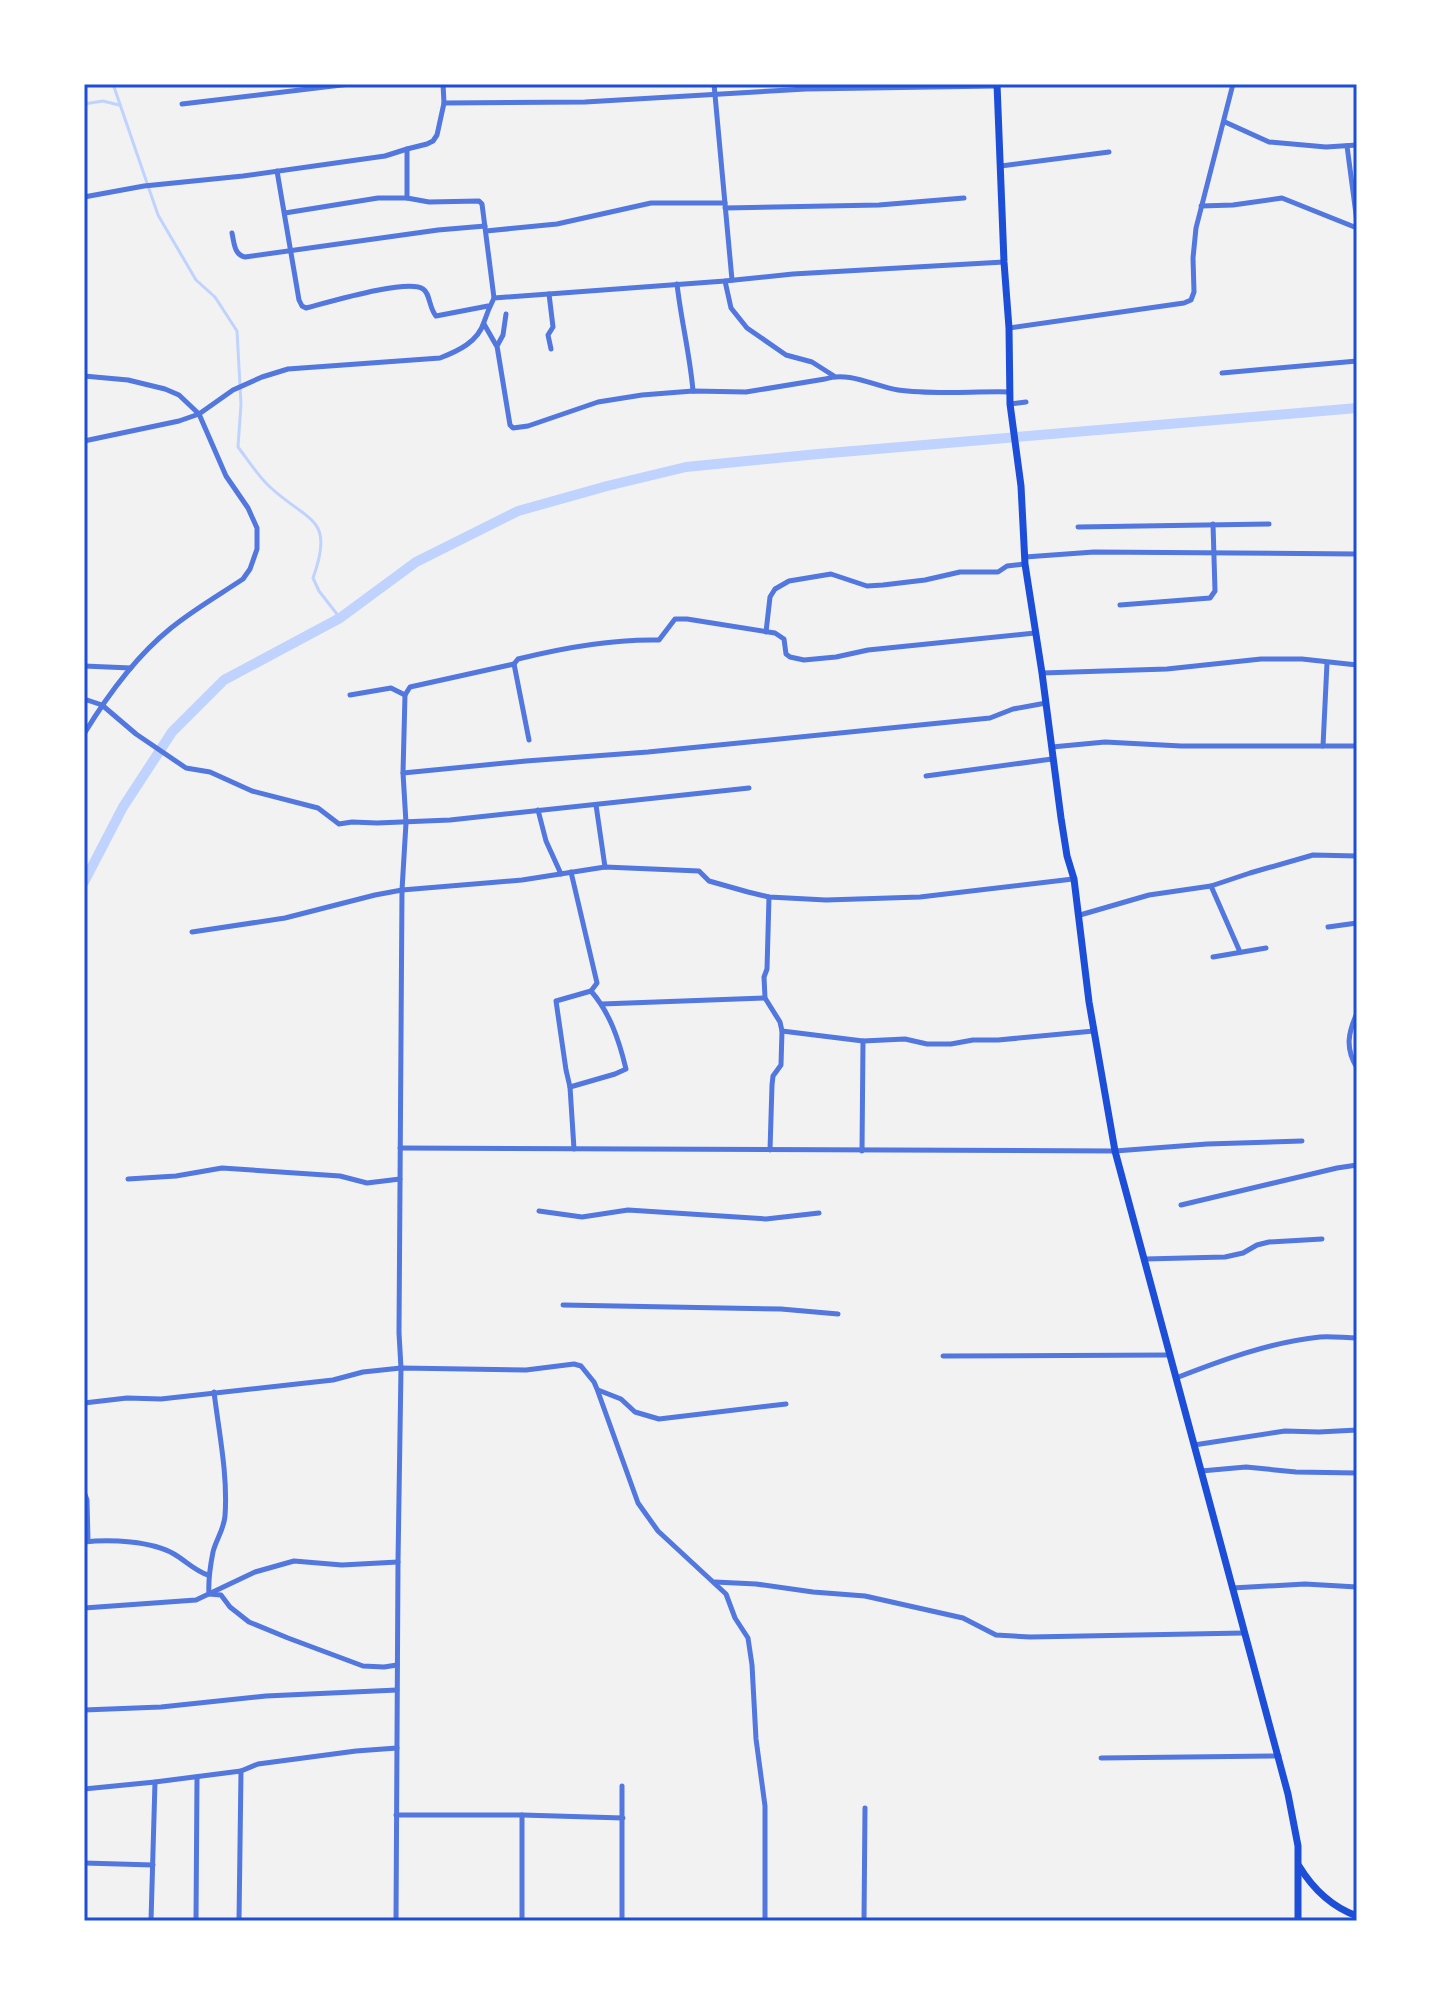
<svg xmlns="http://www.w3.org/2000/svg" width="1441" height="2005" viewBox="0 0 1441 2005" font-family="'Varela Round',sans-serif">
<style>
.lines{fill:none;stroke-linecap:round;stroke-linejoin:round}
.stream{stroke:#bfd3fe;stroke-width:3}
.canal{stroke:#bfd3fe;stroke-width:10}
.minor{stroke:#5277de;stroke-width:5}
.primary{stroke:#1d4ed8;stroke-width:7}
.neatline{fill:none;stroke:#1d4ed8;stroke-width:3}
</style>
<rect width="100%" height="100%" fill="#f2f2f2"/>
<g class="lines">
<g class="stream">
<path d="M113,84L158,215L196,280L215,297L237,331L241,404L238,447C248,460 258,476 270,487C309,523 335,517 313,578L319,591L340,618"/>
<polyline points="84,104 103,101 119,105"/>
</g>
<polyline class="canal" points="84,882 123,807 172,732 224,680 340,618 416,562 518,511 607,486 686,467 818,454 1357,408"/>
<g class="minor">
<polyline points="714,84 732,280"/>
<polyline points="444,103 585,102 806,89 997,86"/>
<polyline points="182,104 350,84"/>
<polyline points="1225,122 1269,142 1326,147 1357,145"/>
<polyline points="1347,146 1357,222"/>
<polyline points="407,149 407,198 429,202 479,201 482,204 494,298"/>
<polyline points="1001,166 1109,152"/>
<path d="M277,171L299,300L302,306L306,308C326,303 408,278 423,289C430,293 429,308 436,316L488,306"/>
<polyline points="84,197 144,186 243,176 385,156 407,149 427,144 433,141 437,135 444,103 443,84"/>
<polyline points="1201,206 1233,205 1282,198 1357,228"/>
<polyline points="725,208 879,205 964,198"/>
<polyline points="285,213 378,198 407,198"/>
<polyline points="486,231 557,224 651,203 725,203"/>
<path d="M232,233C234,242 234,255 245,257L438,230L485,226"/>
<polyline points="725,281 731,308 747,328 786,355 812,362 834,376"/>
<path d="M677,284C681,320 690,355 693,391"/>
<polyline points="549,294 553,327 548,335 551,349"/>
<path d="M506,314L503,335L497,346L510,425L513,428L528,426L598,402L642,395L693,391L746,392L825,379C849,371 874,386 898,390C932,395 975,391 1010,392"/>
<polyline points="484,324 496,345"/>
<polyline points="1009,328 1184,303 1191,300 1194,292 1193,258 1196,228 1233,84"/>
<polyline points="1222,373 1357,361"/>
<path d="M84,376L128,380L165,389L179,395L199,414L226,476L248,508L257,528V549L250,569L243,579C219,595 193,610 171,628C135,657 107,696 84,734"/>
<polyline points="1010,404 1026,402"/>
<path d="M84,441L179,421L199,414L233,390L262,377L288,369L440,358C458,351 478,342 484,322C487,313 490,306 494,298L725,281L793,274L1004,262"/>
<polyline points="1078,527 1269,524"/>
<polyline points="1025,557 1094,552 1357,554"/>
<polyline points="1120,605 1210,598 1215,591 1213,524"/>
<polyline points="766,632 770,597 775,589 789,581 831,574 867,586 883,585 925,580 960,572 998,572 1007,566 1025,564"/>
<polyline points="514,664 529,740"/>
<polyline points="84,666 131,668"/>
<polyline points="1042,673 1167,669 1261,659 1302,659 1357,665"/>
<polyline points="350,695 391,688 405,695"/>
<polyline points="84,699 102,705 136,734 186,768 210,772 252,791 318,808 339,824 352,822 377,823 450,820 749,788"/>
<polyline points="1323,746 1327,663"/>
<polyline points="1052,747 1105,742 1181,746 1357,746"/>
<polyline points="403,773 526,761 648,752 990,718 1013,709 1046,703"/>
<polyline points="926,776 1052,759"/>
<polyline points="596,805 605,867"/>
<polyline points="538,810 546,841 561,874"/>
<polyline points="571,872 597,983 591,991 556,1001 566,1070 570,1087 574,1149"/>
<polyline points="1211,886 1240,952"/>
<polyline points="769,897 767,969 764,977 765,998 780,1022 782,1031 781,1065 773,1076 772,1085 770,1150"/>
<polyline points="1080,915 1149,895 1211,886 1250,873 1313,855 1357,856"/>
<polyline points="1328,927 1357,923"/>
<polyline points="192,932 285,918 375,895 402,890 522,880 605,867 699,871 709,881 748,892 769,897 826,900 920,897 1073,879"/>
<polyline points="1213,957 1266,948"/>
<polyline points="602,1004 765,998"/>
<path d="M1357,1013C1348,1033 1345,1048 1357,1068"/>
<polyline points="782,1031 863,1041 905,1039 927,1044 951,1044 973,1040 998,1040 1094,1031"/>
<path d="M570,1087L615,1074L626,1069C619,1040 610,1013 591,991"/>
<polyline points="400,1148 1115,1151 1207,1144 1302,1141"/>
<polyline points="862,1151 863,1041"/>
<polyline points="128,1179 176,1176 222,1168 340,1176 367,1183 400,1179"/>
<polyline points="1181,1205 1337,1168 1357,1165"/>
<polyline points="539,1211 582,1217 628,1210 766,1219 819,1213"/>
<polyline points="1145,1259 1225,1257 1243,1253 1257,1245 1269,1242 1322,1239"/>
<polyline points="563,1305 781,1309 838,1314"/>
<polyline points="943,1356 1169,1355"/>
<path d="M1176,1378C1222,1360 1271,1342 1320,1337C1332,1336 1345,1338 1357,1338"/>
<polyline points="598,1390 621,1399 635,1412 659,1419 786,1404"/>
<path d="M214,1392C219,1433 228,1475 225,1516C224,1529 216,1540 213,1552C210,1567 208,1579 209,1594L221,1595L230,1607L249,1622L288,1638L363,1666L384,1667L397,1665"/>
<polyline points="84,1403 127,1398 161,1399 333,1380 363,1372 401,1368 526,1370 574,1364 581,1366 594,1382 597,1389 638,1503 658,1531 726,1594 735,1618 748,1638 752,1665 756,1739 765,1806 765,1921"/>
<polyline points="1194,1445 1285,1431 1319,1432 1357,1430"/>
<polyline points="1201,1471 1246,1467 1296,1472 1357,1473"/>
<polyline points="84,1492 87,1500 88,1541"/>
<path d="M84,1542C110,1539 152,1541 174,1554C186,1561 195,1571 208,1575"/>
<polyline points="715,1582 756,1584 813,1592 865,1596 963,1618 996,1635 1030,1637 1244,1633"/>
<polyline points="1232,1588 1305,1584 1357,1587"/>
<polyline points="84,1608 196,1600 255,1572 294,1561 342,1565 398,1562"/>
<polyline points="84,1710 161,1707 266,1696 397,1690"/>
<polyline points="1101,1758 1279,1756"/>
<polyline points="241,1771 258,1764 356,1751 397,1748"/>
<polyline points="84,1789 155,1782 241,1771 239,1921"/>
<polyline points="396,1815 522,1815 623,1818"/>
<polyline points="522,1815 522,1921"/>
<polyline points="84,1863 153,1865"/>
<polyline points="151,1921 155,1782"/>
<polyline points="196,1921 197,1777"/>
<path d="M396,1921L398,1562L401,1368L399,1333L402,890L406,823L403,773L405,695L410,687L514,664L518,659C562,648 614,639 659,640L675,619H687L775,633L784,639L786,654L790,657L804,660L836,657L868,650L1035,633"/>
<polyline points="622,1921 622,1786"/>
<polyline points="864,1921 865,1808"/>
</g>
<g class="primary">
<polyline points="997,84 1004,262 1009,328 1010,404 1021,486 1025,564 1042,673 1061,818 1067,856 1074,879 1089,1002 1115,1151 1288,1794 1298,1846 1298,1921"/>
<path d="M1299,1866C1313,1889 1332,1907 1357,1916"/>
</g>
</g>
<rect width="1441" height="2005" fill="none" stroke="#ffffff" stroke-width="172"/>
<rect x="86" y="86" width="1269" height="1833" class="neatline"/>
</svg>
